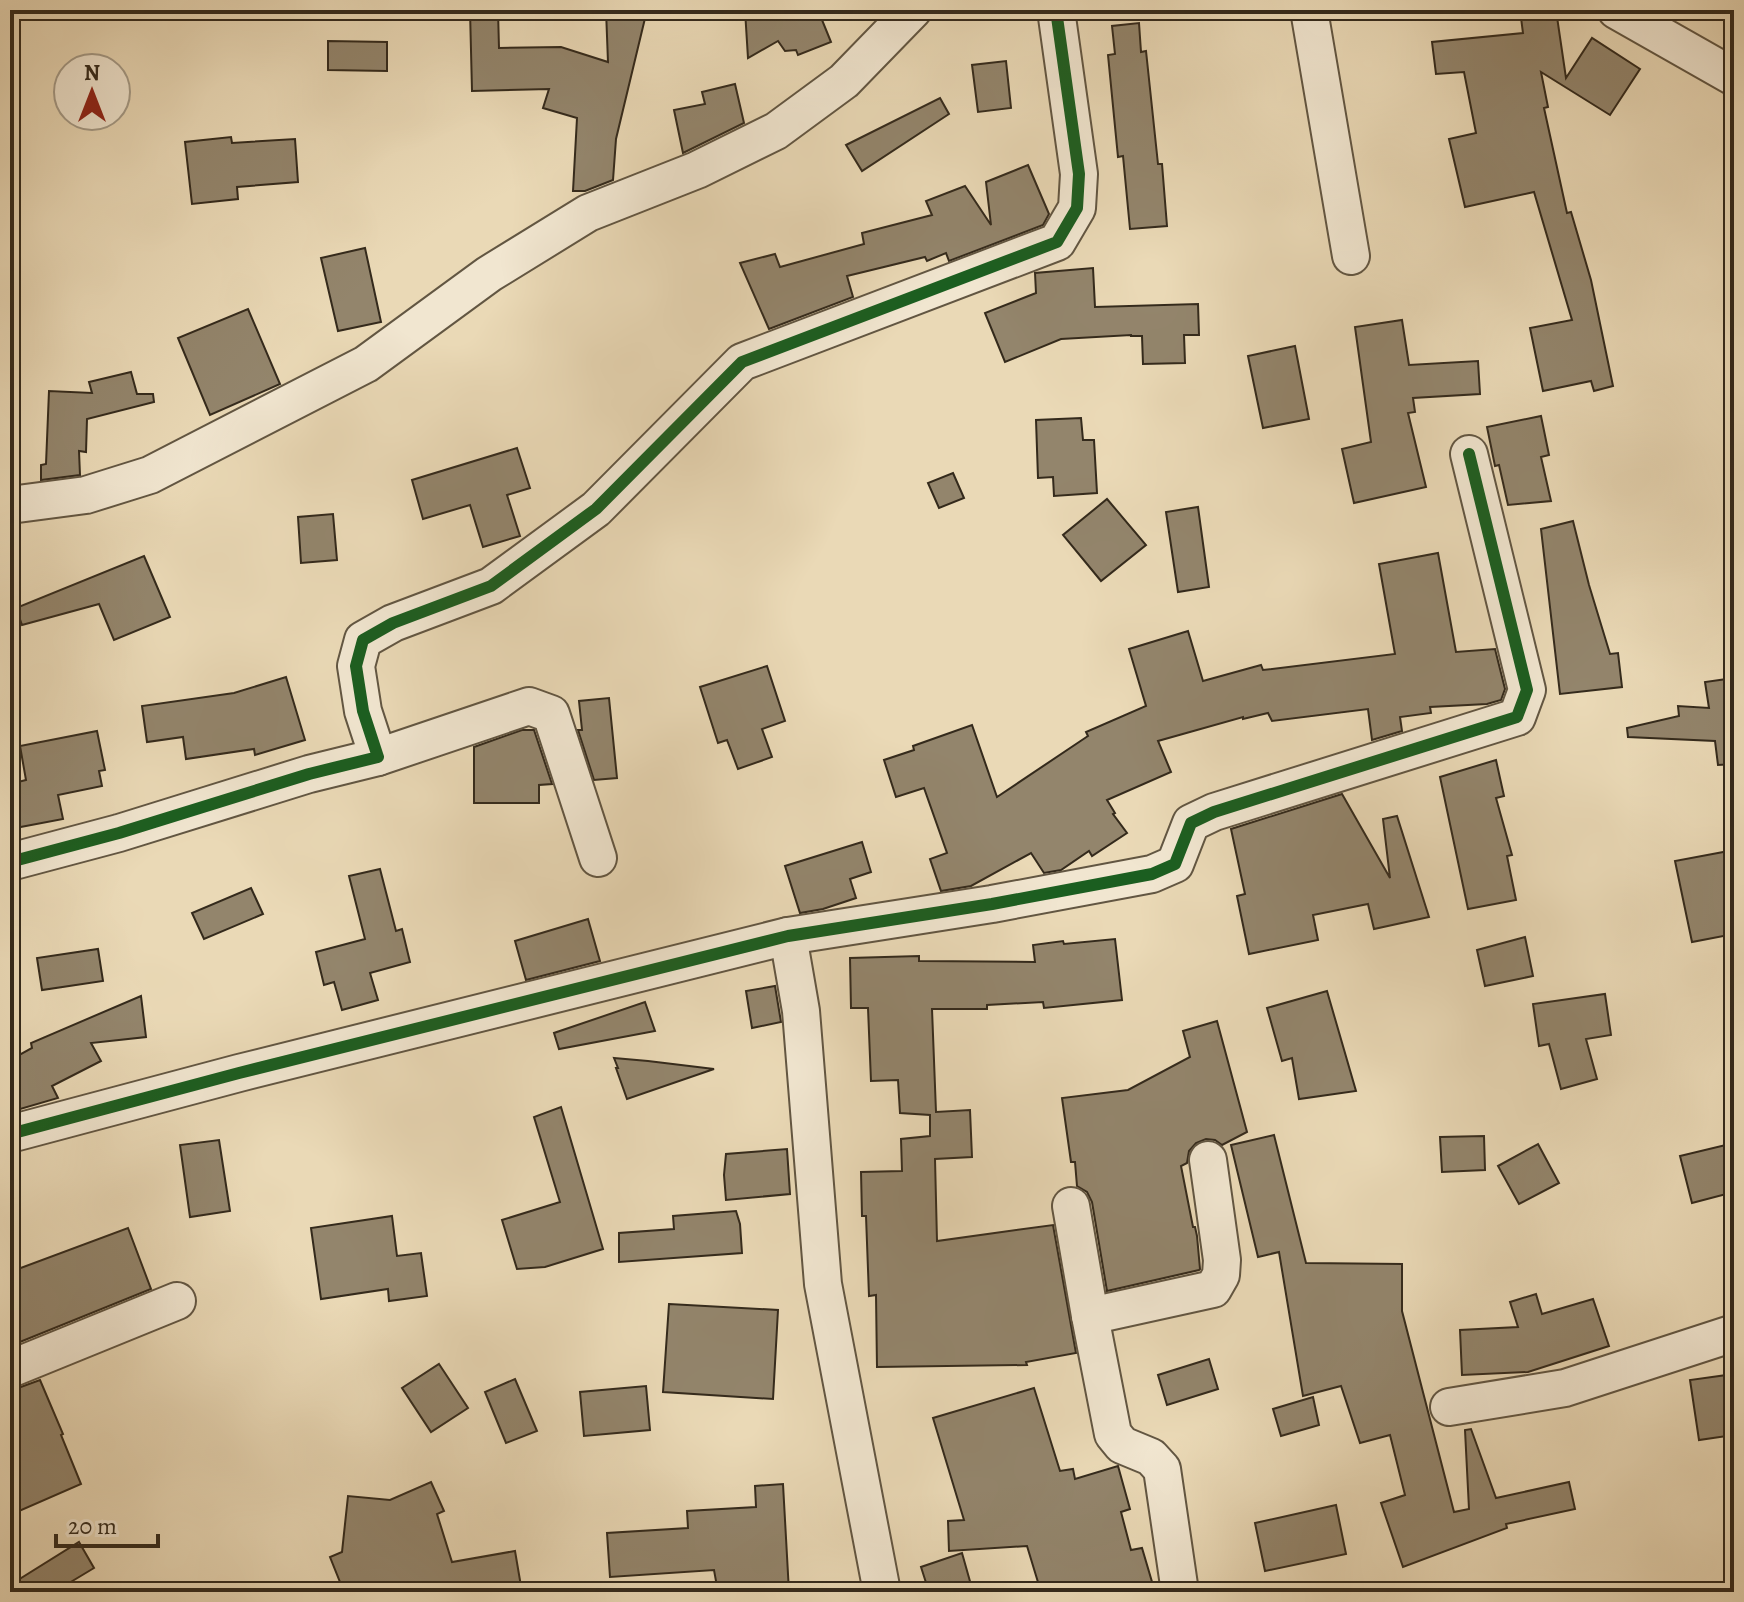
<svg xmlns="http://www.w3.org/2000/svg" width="1744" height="1602" viewBox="0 0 1744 1602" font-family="Alegreya,serif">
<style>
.building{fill:#93856c;stroke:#342a1c;stroke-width:2}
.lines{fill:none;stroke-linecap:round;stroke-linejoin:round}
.minor-casing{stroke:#625642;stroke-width:40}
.minor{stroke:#f1e6d0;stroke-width:36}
.cycleway-casing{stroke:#f1e6d0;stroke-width:17}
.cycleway{stroke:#1b5e20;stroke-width:12}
</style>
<rect width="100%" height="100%" fill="#ead9b6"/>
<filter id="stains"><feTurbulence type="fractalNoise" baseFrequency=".0025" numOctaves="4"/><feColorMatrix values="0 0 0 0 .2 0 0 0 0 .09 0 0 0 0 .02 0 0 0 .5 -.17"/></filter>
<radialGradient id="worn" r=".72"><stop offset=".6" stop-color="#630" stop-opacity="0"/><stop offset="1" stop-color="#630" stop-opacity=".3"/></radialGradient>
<g class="building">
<polygon points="470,10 498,10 499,48 561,47 608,62 606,10 647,10 616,139 613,180 585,191 573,191 577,118 543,108 549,89 472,91"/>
<polygon points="745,10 818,10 831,42 798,55 796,50 785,51 778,41 748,58"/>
<polygon points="1520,10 1556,10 1566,78 1592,38 1640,69 1610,115 1541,72 1548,107 1544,108 1567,213 1571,212 1591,280 1613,386 1594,391 1591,381 1543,391 1530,328 1572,320 1534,192 1465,207 1449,139 1476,133 1464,72 1436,74 1432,42 1523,33"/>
<polygon points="1139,23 1141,52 1146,51 1158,164 1162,164 1167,226 1130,229 1123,156 1118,157 1108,55 1115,54 1112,26"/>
<polygon points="328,41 387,42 387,71 328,70"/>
<polygon points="1006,61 1011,108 978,112 972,65"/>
<polygon points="735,84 744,123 683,153 674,110 705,104 702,92"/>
<polygon points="940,98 949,114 862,171 846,145"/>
<polygon points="231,137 232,143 295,139 298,182 237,187 238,199 192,204 185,142"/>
<polygon points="1028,165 1049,214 1043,225 949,261 946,253 927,261 925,257 847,276 853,297 769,329 740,263 775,254 780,267 864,244 862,233 932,215 926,201 965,186 991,225 986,182"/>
<polygon points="365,248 381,322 338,331 321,258"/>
<polygon points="1093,268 1095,307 1198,304 1199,335 1184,335 1185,363 1143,364 1142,336 1131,336 1131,335 1061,339 1005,362 985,313 1036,293 1035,273"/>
<polygon points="248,309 280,384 210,415 178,338"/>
<polygon points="1402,320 1409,365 1478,361 1480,394 1413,398 1415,412 1408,413 1426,487 1354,503 1342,449 1371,442 1355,327"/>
<polygon points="1295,346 1309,419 1263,428 1248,356"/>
<polygon points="131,372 137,394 153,394 154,402 87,419 86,452 79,451 80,475 41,480 41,465 46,464 49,391 92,393 89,382"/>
<polygon points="1541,416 1549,455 1541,457 1551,501 1508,505 1499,465 1495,466 1487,427"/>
<polygon points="1081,418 1083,440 1094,440 1097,493 1054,496 1053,477 1038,478 1036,420"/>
<polygon points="517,448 530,488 507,495 520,536 483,547 470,505 423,519 412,480"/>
<polygon points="953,473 964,498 939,508 928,483"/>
<polygon points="1107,499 1146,545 1101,581 1063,535"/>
<polygon points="1198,507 1209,587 1178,592 1166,512"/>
<polygon points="333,514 337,560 301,563 298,517"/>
<polygon points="1573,521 1589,585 1610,654 1618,653 1622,687 1560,694 1541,529"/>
<polygon points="1438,553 1456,652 1495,649 1505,689 1501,700 1487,704 1430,707 1431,713 1400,717 1402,731 1372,740 1368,709 1272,721 1268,713 1243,719 1243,717 1158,741 1171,772 1107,800 1115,813 1113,814 1127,833 1092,856 1089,851 1061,870 1044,873 1031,853 971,886 941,891 930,859 947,853 924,788 896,797 884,760 914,750 913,746 972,725 997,797 1088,736 1086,732 1146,706 1129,649 1188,631 1203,681 1261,665 1263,670 1395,654 1379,564"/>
<polygon points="144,556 170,617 114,640 99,604 22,625 16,608"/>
<polygon points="767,666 785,721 762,729 772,757 738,769 727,740 718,743 700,687"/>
<polygon points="286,677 305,740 255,755 254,749 186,759 183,737 147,742 142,706 234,693"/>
<polygon points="1734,678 1734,764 1718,765 1715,741 1628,737 1627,728 1679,716 1678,706 1709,708 1705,682"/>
<polygon points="609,698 617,778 594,780 578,730 582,730 579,701"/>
<polygon points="522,730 534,730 552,784 539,785 539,803 474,803 474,747"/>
<polygon points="97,731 105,770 99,771 102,786 58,795 63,819 10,829 10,784 26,780 20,746"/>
<polygon points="1496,760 1504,796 1496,798 1512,855 1507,856 1516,900 1468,909 1440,777"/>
<polygon points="1342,794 1390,878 1383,819 1397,816 1429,917 1374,929 1368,904 1313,915 1318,940 1249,954 1237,896 1245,894 1231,829"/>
<polygon points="862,842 871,872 850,879 856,898 823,909 800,913 785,866"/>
<polygon points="1734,850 1734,934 1692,942 1675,861"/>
<polygon points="380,869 396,931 402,929 410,962 370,973 378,1000 342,1010 334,982 324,985 316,952 365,939 349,876"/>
<polygon points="251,888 263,914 204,939 192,913"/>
<polygon points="588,919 600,961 526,980 515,941"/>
<polygon points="1525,937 1533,976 1485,986 1477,950"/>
<polygon points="1115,939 1122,1000 1044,1008 1043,1002 987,1005 987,1009 932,1009 936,1112 970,1110 972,1157 935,1159 937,1241 1053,1225 1076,1353 1026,1362 1027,1365 877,1367 876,1295 869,1296 866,1216 862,1216 861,1172 902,1171 901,1139 930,1136 930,1115 900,1113 898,1080 871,1081 868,1008 851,1008 850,958 919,956 919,961 1035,962 1033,945 1063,941 1064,944"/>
<polygon points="98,949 103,981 42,990 37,958"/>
<polygon points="775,986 781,1022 752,1028 746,991"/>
<polygon points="1327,991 1356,1091 1299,1099 1292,1058 1282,1061 1267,1008"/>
<polygon points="1605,994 1611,1035 1586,1039 1597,1079 1561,1089 1549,1044 1539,1046 1533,1004"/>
<polygon points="141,996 146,1037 91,1043 101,1061 52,1086 58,1098 10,1112 10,1060 32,1048 31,1043"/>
<polygon points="645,1002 655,1031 559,1049 554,1033"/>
<polygon points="1217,1021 1247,1132 1222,1145 1215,1140 1206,1139 1196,1143 1189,1151 1187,1163 1181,1166 1193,1227 1195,1227 1197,1236 1200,1269 1199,1270 1107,1291 1092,1202 1087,1192 1077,1186 1075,1162 1071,1162 1062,1098 1128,1090 1190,1057 1183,1031"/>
<polygon points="614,1058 648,1061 714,1069 627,1099 616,1068 618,1068"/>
<polygon points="561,1107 603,1249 545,1267 517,1269 502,1220 560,1202 534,1117"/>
<polygon points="1274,1135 1306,1263 1402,1264 1402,1311 1454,1512 1469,1509 1465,1430 1471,1429 1496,1498 1569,1482 1575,1509 1506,1524 1507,1528 1403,1567 1381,1503 1405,1495 1390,1435 1360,1443 1341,1386 1303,1396 1279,1252 1258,1257 1231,1145"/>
<polygon points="1484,1136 1485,1170 1442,1172 1440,1137"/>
<polygon points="219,1140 230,1211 190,1217 180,1145"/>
<polygon points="1734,1143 1734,1192 1692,1203 1680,1156"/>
<polygon points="1538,1144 1559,1183 1519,1204 1498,1166"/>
<polygon points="787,1149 790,1194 726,1200 724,1175 726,1154"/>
<polygon points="736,1211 740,1224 742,1253 619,1262 619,1233 674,1229 673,1216"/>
<polygon points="392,1216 397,1256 421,1253 427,1296 389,1301 388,1289 321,1299 311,1228"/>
<polygon points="128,1228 151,1289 10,1346 10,1272"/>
<polygon points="1536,1294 1542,1314 1593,1299 1609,1346 1528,1372 1462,1375 1460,1330 1518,1327 1510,1302"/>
<polygon points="669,1304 778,1310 773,1399 663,1392"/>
<polygon points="1209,1359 1218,1389 1167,1405 1158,1375"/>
<polygon points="439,1364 468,1408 431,1432 402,1388"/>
<polygon points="1734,1374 1734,1435 1699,1440 1690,1380"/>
<polygon points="515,1379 537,1431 506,1443 485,1392"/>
<polygon points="40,1380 63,1434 61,1435 81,1484 10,1515 10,1390 18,1388"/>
<polygon points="646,1386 650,1430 584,1436 580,1392"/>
<polygon points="1034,1388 1060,1471 1073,1469 1075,1479 1118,1466 1130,1509 1121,1512 1131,1550 1142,1548 1155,1592 1041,1592 1027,1546 949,1551 948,1521 964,1520 933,1418"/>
<polygon points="1313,1397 1319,1425 1281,1436 1273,1409"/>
<polygon points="431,1482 444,1511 437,1514 452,1562 515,1551 522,1592 344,1592 330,1557 342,1552 348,1496 390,1500"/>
<polygon points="783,1484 789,1592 718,1592 714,1570 610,1577 607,1533 688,1528 687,1511 756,1507 755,1486"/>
<polygon points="1336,1505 1346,1554 1265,1571 1255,1523"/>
<polygon points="79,1542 94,1568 54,1592 10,1592 10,1585"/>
<polygon points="962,1553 973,1592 929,1592 921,1567"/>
</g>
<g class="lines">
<g class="minor-casing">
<g id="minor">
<polyline points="1309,10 1351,256"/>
<polyline points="1616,10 1734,77"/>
<polyline points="10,505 86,495 150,475 366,364 489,274 588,213 697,170 776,131 844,81 913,10"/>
<polyline points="378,757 529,706 551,714 598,858"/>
<polyline points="10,862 119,833 309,774 378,757 363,711 356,666 363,640 393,623 491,586 596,509 742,362 1057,242 1077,208 1079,174 1056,10"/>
<polyline points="788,936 801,1011 823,1284 882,1592"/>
<polyline points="10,1134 239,1073 788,936 992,904 1152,874 1175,864 1191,823 1214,812 1517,717 1527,690 1469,454"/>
<polyline points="1071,1206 1090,1316 1113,1434 1122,1445 1151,1457 1162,1469 1180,1592"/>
<polyline points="1090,1316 1213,1289 1221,1275 1222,1260 1208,1160"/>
<polyline points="10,1369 177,1301"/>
<polyline points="1449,1407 1565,1388 1734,1333"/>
</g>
</g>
<use href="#minor" class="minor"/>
<g class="cycleway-casing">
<g id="cycleway">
<polyline points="10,862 119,833 309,774 378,757 363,711 356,666 363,640 393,623 491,586 596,509 742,362 1057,242 1077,208 1079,174 1056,10"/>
<polyline points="10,1134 239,1073 788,936 992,904 1152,874 1175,864 1191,823 1214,812 1517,717 1527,690 1469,454"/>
</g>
</g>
<use href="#cycleway" class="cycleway"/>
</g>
<rect width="1744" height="1602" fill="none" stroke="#ead9b6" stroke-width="40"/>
<rect x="12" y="12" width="1720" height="1578" fill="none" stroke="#342a1c" stroke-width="4"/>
<rect x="20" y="20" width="1704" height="1562" fill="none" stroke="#342a1c" stroke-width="2"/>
<g transform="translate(92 92)"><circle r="38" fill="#f1e6d0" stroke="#a59b88" stroke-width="2"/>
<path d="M0-6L14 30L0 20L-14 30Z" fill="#8f2418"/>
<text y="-12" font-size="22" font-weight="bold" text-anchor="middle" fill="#342a1c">N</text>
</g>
<path d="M56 1534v12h102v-12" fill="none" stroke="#342a1c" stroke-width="4"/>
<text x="68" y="1534" font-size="24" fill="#342a1c" stroke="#f1e6d0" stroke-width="6" paint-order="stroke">20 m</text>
<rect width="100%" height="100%" filter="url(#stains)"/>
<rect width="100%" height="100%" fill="url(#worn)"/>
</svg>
